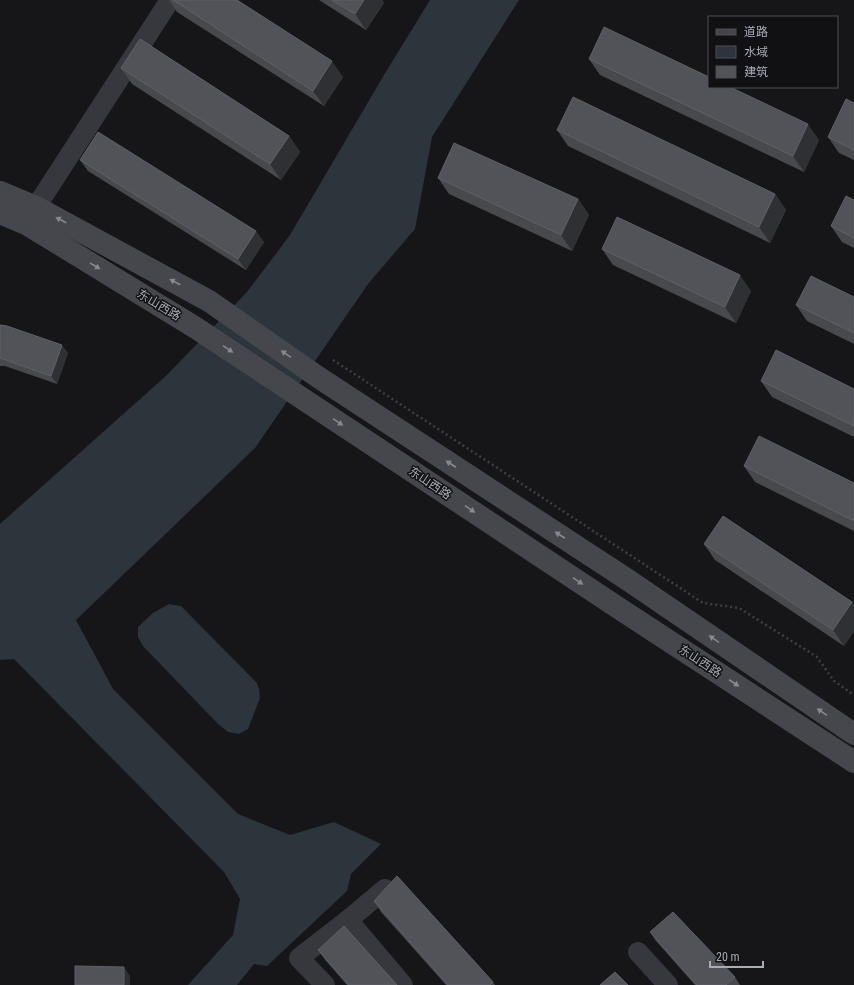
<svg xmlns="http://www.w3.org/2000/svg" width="854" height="985" viewBox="0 0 854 985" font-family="'Roboto Condensed','Noto Sans SC',sans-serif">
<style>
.water{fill:#2c353c}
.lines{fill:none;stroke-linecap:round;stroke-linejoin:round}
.path{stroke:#3d3f44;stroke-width:2.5;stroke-dasharray:2 3;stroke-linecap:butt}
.minor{stroke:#37383d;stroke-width:20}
.secondary{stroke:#45474d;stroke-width:22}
.wall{fill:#47494d}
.shaded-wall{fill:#2f3033}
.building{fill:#525359;stroke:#5f6168}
.oneway{fill:#858993}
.labels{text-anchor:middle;stroke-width:3;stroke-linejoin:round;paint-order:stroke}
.street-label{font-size:12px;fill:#a8adb8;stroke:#111113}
</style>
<rect width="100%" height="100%" fill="#161618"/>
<g class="water">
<polygon points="430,0 519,0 432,137 415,229 368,284 255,448 76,620 113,689 238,814 290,835 334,822 381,844 351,874 347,891 267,966 254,964 237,985 188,985 233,935 240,899 224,872 14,659 0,660 0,524 167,375 247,292 290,235 384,75"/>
<polygon points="169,604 181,606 257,683 259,689 260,698 248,729 239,734 228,732 218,724 143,646 138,637 138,627 153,613"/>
</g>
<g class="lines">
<polyline class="path" points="333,360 703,603 739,608 817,657 834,681 854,695"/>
<g class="minor">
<polyline points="36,207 170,0"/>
<polyline points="348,920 403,985"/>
<polyline points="638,952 668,985"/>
<polyline points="325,985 299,958 348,920 385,889"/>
</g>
<g class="secondary">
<polyline points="0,192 36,207 209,301 318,377 628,580 854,734"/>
<polyline points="0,213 28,225 196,328 620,609 854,762"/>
</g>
</g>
<g class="wall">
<polygon points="169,0 237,0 343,77 324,106 177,12"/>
<polygon points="319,0 382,0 384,3 366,30"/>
<polygon points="589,59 819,140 804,172 600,75"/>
<polygon points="121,68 289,136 300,152 281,180 132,84"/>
<polygon points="854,103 854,160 839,153 828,137"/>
<polygon points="557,130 775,194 786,210 770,243 568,146"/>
<polygon points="80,160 264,242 246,270 88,171"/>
<polygon points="438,178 578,199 589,215 572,251 449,194"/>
<polygon points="854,200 854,248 842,242 831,226"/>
<polygon points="602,249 751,291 736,323 613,265"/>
<polygon points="854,297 854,344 807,321 796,305"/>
<polygon points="0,325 68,353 57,384 5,366 0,366"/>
<polygon points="761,381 854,389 854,437 772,397"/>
<polygon points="744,466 854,483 854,531 755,482"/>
<polygon points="704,544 852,602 854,605 854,631 844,646 715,560"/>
<polygon points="374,901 493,982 495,985 446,985 381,912"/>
<polygon points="650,932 735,977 740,985 695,985 656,941"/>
<polygon points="318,950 397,985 347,985 326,961"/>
</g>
<g class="shaded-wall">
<polygon points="364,0 382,0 384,3 366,30 355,14"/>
<polygon points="332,61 343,77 324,106 313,91"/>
<polygon points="808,124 819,140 804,172 793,156"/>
<polygon points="289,136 300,152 281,180 270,164"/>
<polygon points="775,194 786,210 770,243 759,227"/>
<polygon points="578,199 589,215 572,251 561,235"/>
<polygon points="256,231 264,242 246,270 238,259"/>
<polygon points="740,275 751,291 736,323 725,307"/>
<polygon points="62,345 68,353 57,384 51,376"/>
<polygon points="852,602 854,605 854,631 844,646 833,630"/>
<polygon points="124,967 130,976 130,985 124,985"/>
</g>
<g class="building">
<polygon points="173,0 237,0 332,61 313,91"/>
<polygon points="332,0 364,0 355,14"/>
<polygon points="604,27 709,77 709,87 730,87 808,124 793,156 589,59"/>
<polygon points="140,39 289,136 270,164 121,68"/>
<polygon points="573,97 775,194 759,227 557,130"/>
<polygon points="846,99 854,103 854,150 828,137"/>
<polygon points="98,132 256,231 238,259 80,160"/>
<polygon points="454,143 578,199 561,235 438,178"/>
<polygon points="846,196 854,200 854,238 831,226"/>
<polygon points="617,217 740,275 725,307 602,249"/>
<polygon points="811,276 854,297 854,333 796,305"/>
<polygon points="0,325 7,326 62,345 51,376 0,358"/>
<polygon points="776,350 854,389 854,426 761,381"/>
<polygon points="759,436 854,483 854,521 744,466"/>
<polygon points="723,516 852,602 833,630 704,544"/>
<polygon points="397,876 493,982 490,985 448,985 374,901"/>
<polygon points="673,912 735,977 726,985 697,985 650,932"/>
<polygon points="344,926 397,985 349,985 318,950"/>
<polygon points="75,966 124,967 124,985 75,985"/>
<polygon points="615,972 628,985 600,985"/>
</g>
<defs><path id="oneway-solid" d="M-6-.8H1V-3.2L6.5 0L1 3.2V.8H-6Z"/></defs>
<g class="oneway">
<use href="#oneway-solid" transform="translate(61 220) rotate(-152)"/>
<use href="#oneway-solid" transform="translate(95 266) rotate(31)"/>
<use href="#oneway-solid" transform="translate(175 282) rotate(-152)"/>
<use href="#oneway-solid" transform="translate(228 349) rotate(34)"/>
<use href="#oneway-solid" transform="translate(286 354) rotate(-145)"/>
<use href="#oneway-solid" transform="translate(338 422) rotate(34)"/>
<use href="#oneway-solid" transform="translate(451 464) rotate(-147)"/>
<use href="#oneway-solid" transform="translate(470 509) rotate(34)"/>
<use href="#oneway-solid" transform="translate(560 535) rotate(-147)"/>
<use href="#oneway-solid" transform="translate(578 581) rotate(34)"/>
<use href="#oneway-solid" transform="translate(714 639) rotate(-146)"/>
<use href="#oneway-solid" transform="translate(734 683) rotate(33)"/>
<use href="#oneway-solid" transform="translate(822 712) rotate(-146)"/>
</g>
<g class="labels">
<g class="street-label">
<text transform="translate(159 305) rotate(31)" y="4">东山西路</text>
<text transform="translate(430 483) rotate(34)" y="4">东山西路</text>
<text transform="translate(700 661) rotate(33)" y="4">东山西路</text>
</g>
</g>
<rect x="708" y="16" width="130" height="72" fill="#111113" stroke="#4d4f55"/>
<rect x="716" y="29" width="20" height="6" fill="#45474d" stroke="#4d4f55"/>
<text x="744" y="36" font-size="12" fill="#a8adb8">道路</text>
<rect x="716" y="46" width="20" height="12" fill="#2c353c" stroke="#4d4f55"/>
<text x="744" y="56" font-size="12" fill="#a8adb8">水域</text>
<rect x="716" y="66" width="20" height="12" fill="#525359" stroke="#4d4f55"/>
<text x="744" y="76" font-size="12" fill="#a8adb8">建筑</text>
<path d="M710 961v6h53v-6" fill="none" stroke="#a8adb8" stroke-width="2"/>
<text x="716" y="961" font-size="12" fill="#a8adb8" stroke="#111113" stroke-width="3" paint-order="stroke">20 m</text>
</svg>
